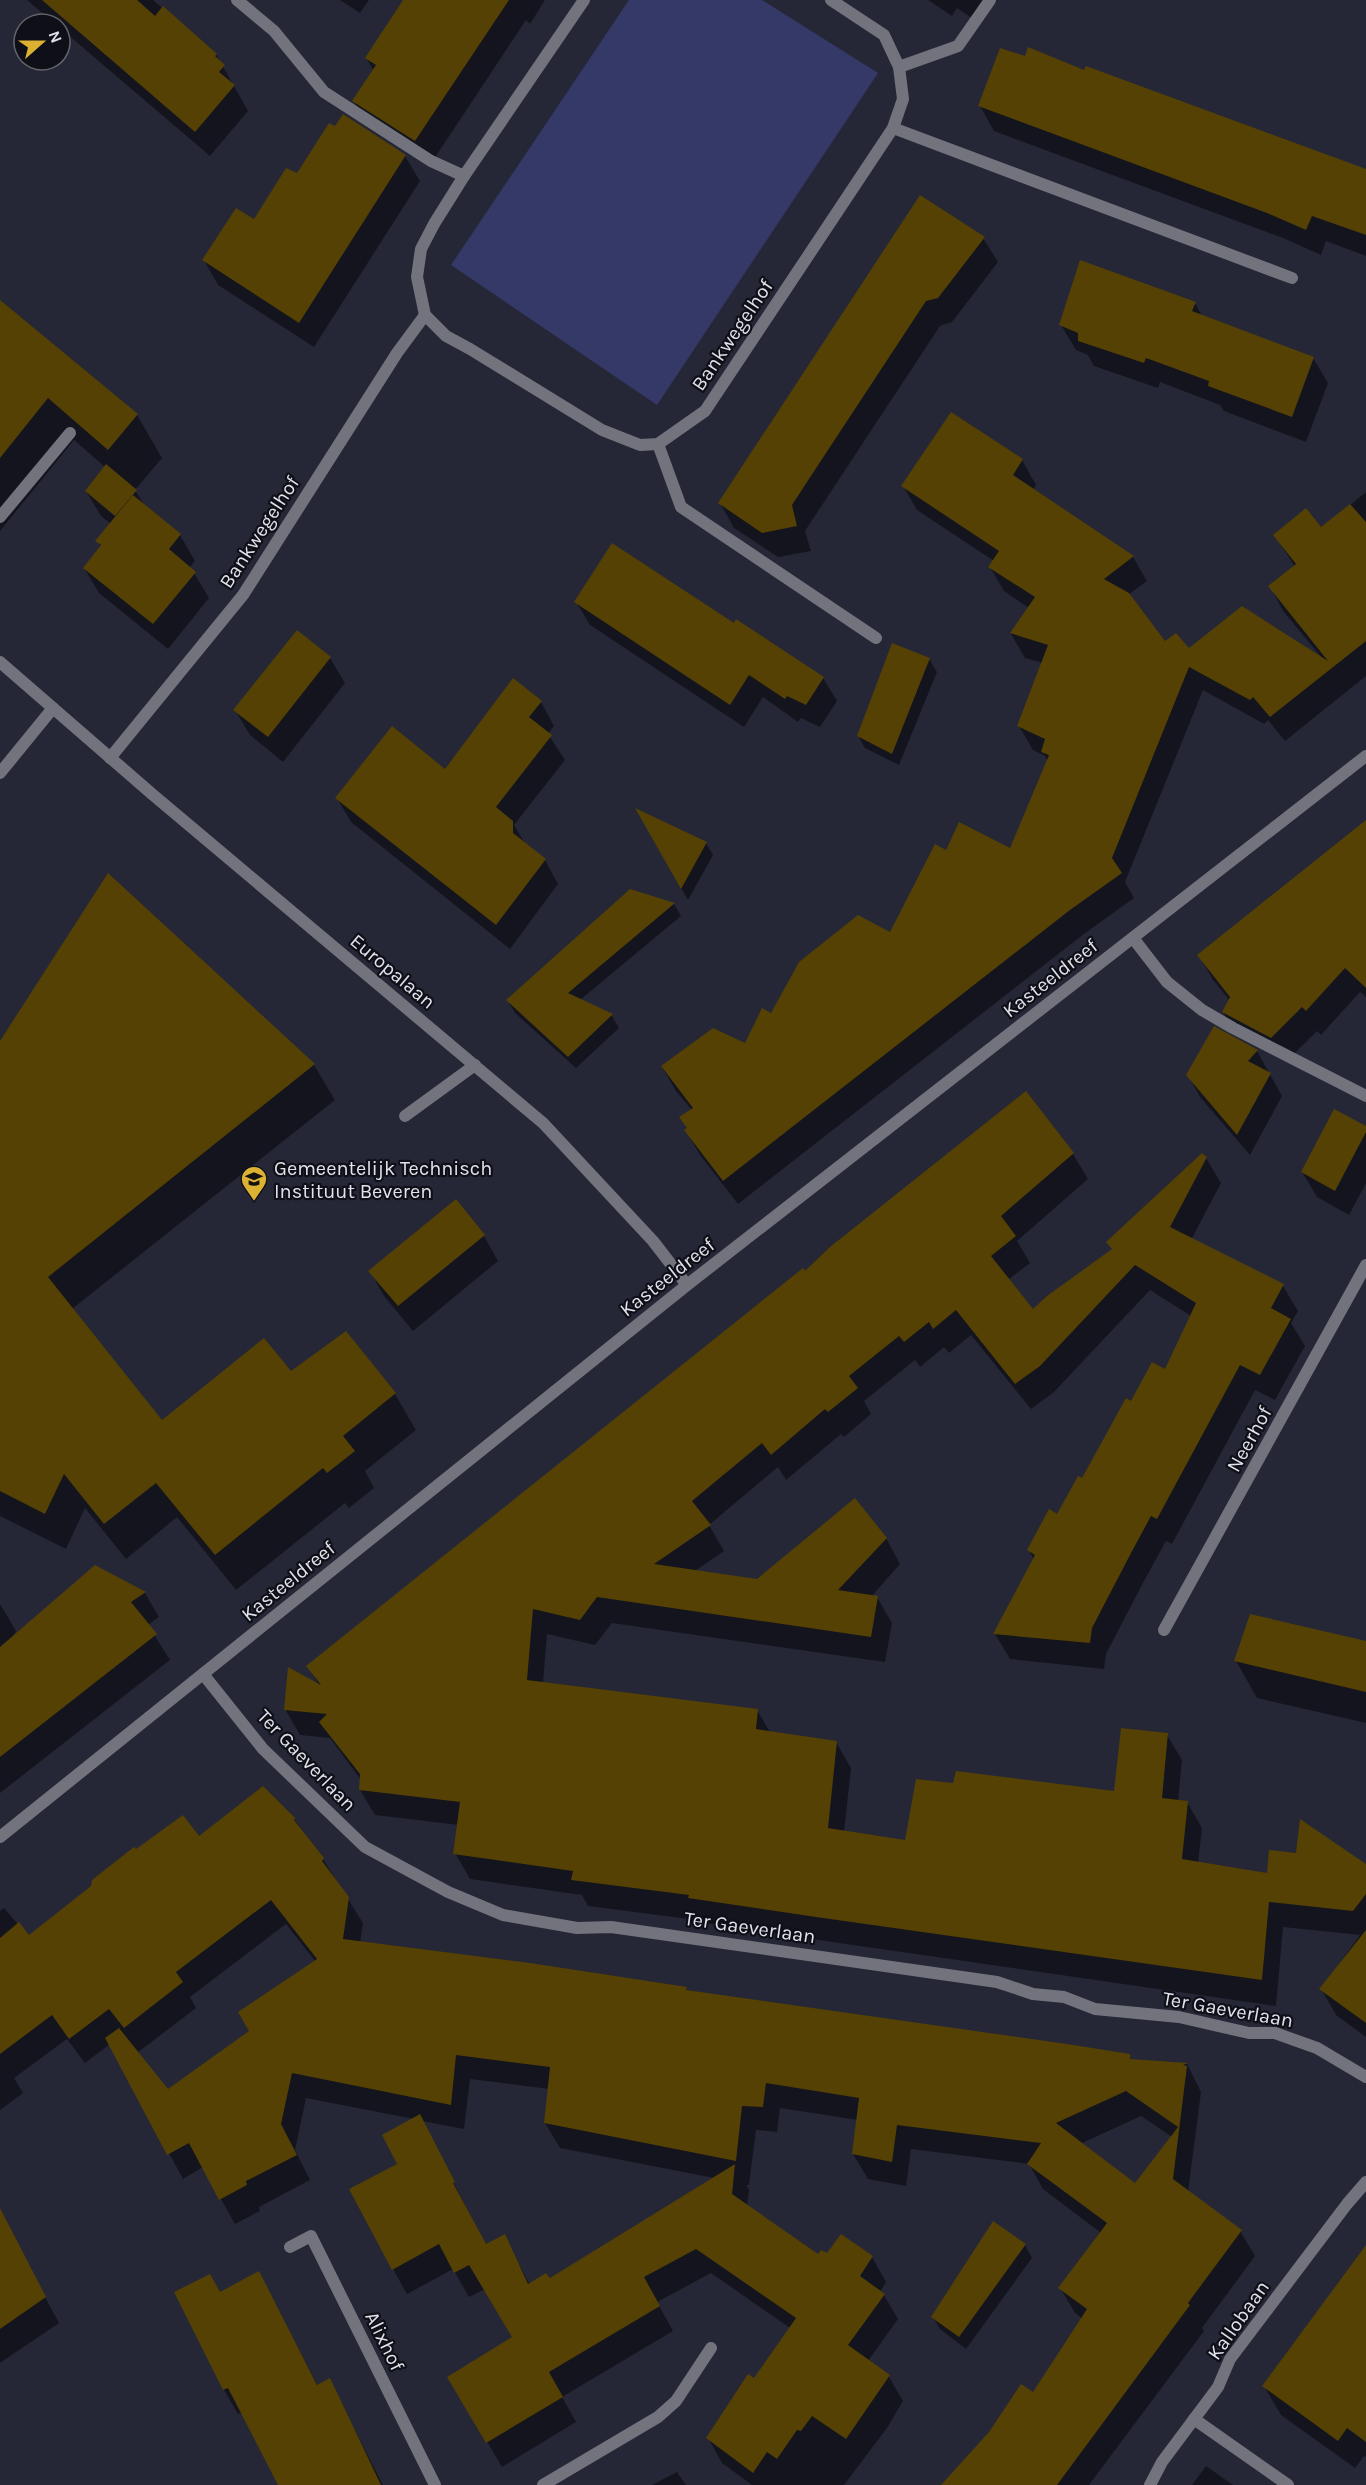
<svg xmlns="http://www.w3.org/2000/svg" width="1366" height="2485" viewBox="0 0 1366 2485" font-family="Karla,sans-serif">
<style>
.green{fill:#353968}
.shadow{fill:#0007;fill-rule:evenodd}
.building{fill:#544103;fill-rule:evenodd}
.lines{fill:none;stroke-linecap:round;stroke-linejoin:round}
.service{stroke:#72737c;stroke-width:12}
.minor{stroke:#72737c;stroke-width:12}
.tertiary{stroke:#72737c;stroke-width:12}
.labels{text-anchor:middle;stroke-width:4.5;stroke-linejoin:round;paint-order:stroke}
.street-label{font-size:20px;fill:#e0e2ec;stroke:#0f1017}
.poi-label{font-size:20px;fill:#e0e2ec;stroke:#0f1017;text-anchor:start}
</style>
<rect width="100%" height="100%" fill="#252737"/>
<polygon class="green" points="629,0 762,0 878,73 657,405 451,265"/>
<g class="shadow">
<polygon points="27,0 153,0 216,54 248,111 210,156 60,28 60,24 55,24"/>
<polygon points="340,0 369,0 360,13"/>
<polygon points="420,0 545,0 530,24 526,20 430,165 368,125 354,101 374,71 367,59"/>
<polygon points="928,0 985,0 973,19 957,8 952,16"/>
<polygon points="1085,72 1366,171 1366,256 1326,241 1321,255 1283,238 994,131 980,106"/>
<polygon points="405,156 420,181 314,347 218,285 204,260 254,221 297,175"/>
<polygon points="983,238 998,262 952,322 940,326 805,531 811,551 778,557 734,528 720,503"/>
<polygon points="0,302 137,415 162,458 135,490 146,508 180,535 195,561 189,568 194,573 209,598 168,649 99,593 84,568 101,547 97,541 111,524 101,516 86,491 105,467 74,440 0,531"/>
<polygon points="1195,303 1202,316 1313,358 1328,383 1306,442 1224,411 1220,405 1160,382 1158,388 1094,366 1088,355 1076,350 1061,325"/>
<polygon points="1022,460 1036,485 1033,490 1133,557 1147,581 1128,595 1165,643 1189,650 1322,658 1283,611 1270,586 1295,567 1275,535 1321,529 1366,492 1366,676 1285,741 1268,720 1264,724 1203,690 1125,882 1134,898 1084,934 738,1204 700,1155 686,1131 692,1110 676,1091 662,1067 746,1045 771,1015 890,934 947,852 1010,850 1048,761 1045,756 1033,750 1019,726 1043,663 1025,658 1011,634 1029,608 1004,591 990,567 994,561 917,510 903,486"/>
<polygon points="576,602 734,625 823,678 837,701 820,727 801,718 798,722 763,697 744,727 590,625"/>
<polygon points="298,632 330,658 345,683 283,762 250,735 235,710"/>
<polygon points="929,659 937,672 899,765 865,748 858,736"/>
<polygon points="541,702 554,726 548,734 565,760 514,825 526,845 545,860 558,884 510,949 351,822 337,798 446,771"/>
<polygon points="638,812 706,843 713,855 688,900"/>
<polygon points="1366,821 1366,997 1360,992 1321,1035 1317,1031 1286,1062 1238,1037 1223,1012 1230,1001 1213,980 1199,955"/>
<polygon points="631,891 674,904 681,916 580,1000 612,1016 619,1028 576,1068 515,1013 508,1001"/>
<polygon points="1214,1028 1257,1051 1282,1096 1250,1155 1200,1097 1188,1075"/>
<polygon points="0,1044 314,1065 335,1100 72,1309 161,1422 291,1373 346,1333 395,1394 416,1430 365,1471 374,1488 349,1508 345,1503 236,1590 177,1517 126,1559 85,1508 66,1549 0,1516"/>
<polygon points="1366,1128 1366,1183 1349,1215 1317,1197 1302,1172"/>
<polygon points="1073,1154 1088,1179 1017,1241 1030,1263 1008,1280 1032,1312 1113,1251 1206,1158 1221,1183 1191,1240 1283,1286 1298,1311 1291,1323 1305,1346 1275,1400 1255,1390 1172,1544 1166,1541 1144,1581 1106,1654 1104,1669 1010,1659 995,1634 1034,1560 1029,1550 1058,1516 1083,1480 1131,1402 1165,1371 1191,1316 1150,1290 1054,1392 1031,1409 971,1335 949,1353 944,1347 920,1367 915,1360 864,1401 871,1414 844,1437 841,1434 786,1480 778,1467 709,1525 724,1551 695,1571 758,1580 886,1538 900,1564 871,1597 877,1597 892,1623 885,1662 612,1623 595,1645 547,1634 543,1684 757,1710 770,1732 836,1742 851,1768 844,1832 906,1841 955,1785 1115,1792 1167,1735 1182,1760 1178,1801 1187,1802 1202,1828 1198,1863 1268,1874 1366,1866 1366,2037 1336,2015 1321,1989 1360,1935 1283,1927 1276,2006 839,1943 705,1923 704,1921 588,1906 582,1895 470,1879 455,1853 459,1825 375,1815 360,1790 361,1780 330,1738 300,1735 285,1709 319,1685 308,1667 805,1273"/>
<polygon points="484,1236 498,1261 413,1331 384,1296 370,1271"/>
<polygon points="95,1566 145,1593 159,1617 148,1625 170,1660 0,1793 0,1604 16,1631 13,1638"/>
<polygon points="1366,1642 1366,1723 1257,1698 1236,1661"/>
<path d="M294,1819L323,1859L363,1923L360,1943L686,1989L688,1992L1129,2056L1131,2060L1187,2064L1201,2092L1188,2192L1240,2231L1255,2256L1202,2328L1204,2331L1089,2485H943L1033,2394L1083,2319L1075,2313L1060,2288L1101,2233L1043,2189L1029,2164L911,2149L906,2186L868,2179L853,2154L858,2120L780,2108L777,2132L756,2130L749,2185H746L749,2190L747,2207L819,2256L872,2257L886,2282L880,2292L884,2295L898,2319L868,2361L889,2377L903,2401L887,2428L844,2485H752L722,2463L708,2438L754,2380L790,2328L711,2273L657,2302L673,2331L562,2397L576,2422L502,2467L449,2377L514,2338L485,2289L469,2297L453,2269L407,2294L393,2269L399,2165L414,2119L306,2098L295,2150L310,2180L259,2207L260,2211L235,2224L203,2167L183,2179L110,2044L85,2063L67,2039L14,2078L23,2093L0,2110V1911L4,1908L29,1937L136,1851ZM286,1924L316,1962L251,2032L168,2091L137,2053L196,2008L190,1997ZM470,2079L549,2089L545,2123L560,2148L714,2178L549,2280L530,2285L504,2236L486,2246L422,2121L464,2129ZM1141,2116L1172,2137L1135,2185L1080,2144Z"/>
<polygon points="0,2225 28,2266 59,2323 0,2363"/>
<polygon points="1025,2245 1032,2258 966,2349 940,2329 933,2317"/>
<polygon points="1366,2248 1366,2457 1364,2456 1355,2468 1281,2415 1264,2386"/>
<polygon points="176,2292 272,2298 318,2386 329,2380 383,2485 281,2485 242,2413 238,2414 224,2390"/>
<polygon points="1206,2466 1233,2485 1192,2485"/>
<polygon points="677,2472 686,2485 652,2485"/>
</g>
<g class="building">
<polygon points="42,0 137,0 155,16 163,6 217,54 215,56 225,65 219,72 235,85 195,132"/>
<polygon points="403,0 509,0 415,141 352,101 376,65 365,58"/>
<polygon points="1028,47 1084,70 1086,66 1366,169 1366,235 1312,216 1306,230 1267,213 978,106 1000,48 1025,56"/>
<polygon points="343,114 406,155 299,323 202,260 236,208 254,219 286,168 297,173 329,123 335,126"/>
<polygon points="920,195 985,237 938,298 926,301 805,485 792,505 797,526 762,533 718,503"/>
<polygon points="1080,260 1196,302 1192,311 1314,357 1292,417 1208,386 1209,381 1146,358 1144,363 1078,341 1078,333 1059,325"/>
<polygon points="0,300 138,414 108,450 48,398 0,458"/>
<polygon points="951,412 1023,459 1013,475 1134,556 1104,579 1129,593 1165,641 1176,633 1189,648 1242,606 1328,661 1268,586 1296,564 1273,535 1306,508 1321,527 1350,504 1366,522 1366,641 1270,717 1253,697 1250,700 1189,667 1112,858 1122,873 1070,910 723,1181 684,1130 687,1128 679,1117 693,1108 661,1066 713,1028 745,1043 762,1008 771,1013 799,962 858,915 890,932 935,844 946,850 959,822 1010,848 1049,755 1041,752 1045,739 1017,726 1048,645 1010,633 1035,597 988,567 999,551 901,486"/>
<polygon points="106,464 137,490 115,516 85,491"/>
<polygon points="133,495 181,534 169,549 196,572 153,624 83,568 101,545 95,541"/>
<polygon points="612,543 734,623 736,619 824,677 806,705 787,696 785,699 749,675 730,705 574,602"/>
<polygon points="297,630 331,657 268,737 233,710"/>
<polygon points="892,643 930,658 892,754 857,736"/>
<polygon points="513,678 542,701 529,717 552,735 496,807 513,821 513,833 546,859 496,925 335,798 392,726 445,769"/>
<polygon points="635,808 707,842 681,889"/>
<polygon points="1366,820 1366,988 1345,968 1306,1011 1302,1007 1271,1038 1222,1012 1230,997 1197,955"/>
<polygon points="108,873 315,1064 48,1277 162,1420 264,1338 291,1371 346,1331 396,1393 343,1436 355,1451 327,1473 323,1468 215,1555 156,1483 104,1524 64,1474 45,1514 0,1491 0,1041"/>
<polygon points="630,889 675,903 568,993 613,1014 568,1057 506,1000"/>
<polygon points="1214,1026 1258,1050 1248,1061 1271,1073 1237,1135 1186,1075"/>
<polygon points="1026,1091 1074,1153 1001,1216 1016,1236 991,1256 1033,1309 1047,1296 1112,1249 1106,1242 1202,1153 1207,1157 1170,1227 1284,1284 1271,1308 1291,1319 1260,1375 1240,1365 1157,1519 1151,1516 1130,1555 1092,1628 1090,1643 993,1634 1035,1555 1027,1550 1049,1509 1057,1514 1078,1476 1082,1478 1126,1398 1131,1401 1152,1362 1165,1369 1196,1303 1135,1265 1040,1366 1015,1384 956,1310 933,1329 929,1322 904,1342 899,1336 849,1376 858,1388 828,1412 825,1409 771,1455 762,1443 692,1501 711,1525 654,1564 757,1579 855,1498 887,1538 838,1590 878,1596 871,1637 597,1597 580,1620 533,1609 527,1680 758,1709 756,1729 837,1741 828,1828 905,1840 916,1779 953,1783 956,1771 1114,1791 1121,1728 1168,1733 1162,1798 1188,1801 1182,1859 1267,1873 1269,1850 1296,1853 1300,1819 1366,1864 1366,1894 1353,1911 1269,1902 1262,1980 823,1918 688,1898 689,1895 571,1880 573,1871 453,1854 460,1802 359,1790 360,1774 319,1722 327,1714 284,1710 288,1667 321,1685 306,1666 803,1268 805,1271 830,1247"/>
<polygon points="1334,1109 1366,1126 1366,1132 1335,1191 1301,1172"/>
<polygon points="456,1199 485,1235 398,1306 368,1271"/>
<polygon points="95,1565 146,1592 131,1602 157,1634 0,1757 0,1647"/>
<polygon points="1250,1614 1366,1641 1366,1692 1234,1661"/>
<path d="M263,1786L295,1818L294,1820L324,1858L322,1861L349,1897L343,1939L530,1963L687,1987L686,1990L1067,2044L1130,2054V2059L1188,2063L1183,2065L1187,2066L1173,2179L1242,2230L1188,2303L1190,2305L1057,2485H941L989,2432L1021,2384L1033,2392L1087,2309L1058,2288L1107,2223L1027,2164L1041,2143L897,2125L892,2162L852,2154L859,2098L766,2083L763,2107L742,2106L736,2161L544,2123L550,2067L456,2055L451,2105L292,2073L281,2124L297,2155L246,2181L247,2185L219,2200L189,2143L167,2155L105,2038L119,2028L168,2089L249,2031L238,2012L317,1959L271,1900L176,1972L183,1982L124,2028L109,2009L69,2039L52,2015L0,2054V1938L19,1922L29,1935L91,1886L92,1880L134,1847L136,1849L183,1815L199,1836ZM1126,2091L1178,2127L1135,2183L1056,2123Z"/>
<polygon points="1366,1930 1366,2023 1319,1989"/>
<polygon points="420,2114 455,2182 453,2183 486,2244 505,2234 528,2284 546,2273 550,2278 735,2164 732,2194 818,2254 821,2250 827,2253 841,2234 873,2256 860,2276 885,2294 848,2345 890,2375 846,2439 812,2416 801,2431 797,2430 777,2459 767,2452 753,2473 706,2438 748,2374 754,2378 796,2318 696,2249 644,2277 660,2306 549,2372 563,2397 486,2443 447,2377 512,2337 469,2265 454,2273 439,2244 392,2270 349,2189 397,2164 382,2135"/>
<polygon points="0,2208 46,2297 0,2329"/>
<polygon points="993,2221 1026,2244 959,2337 931,2317"/>
<polygon points="1366,2245 1366,2442 1347,2428 1338,2441 1262,2386"/>
<polygon points="259,2271 317,2385 330,2378 381,2485 278,2485 228,2388 223,2390 174,2292 210,2274 220,2292"/>
</g>
<g class="lines">
<polyline class="service" points="405,1116 475,1065"/>
<g class="minor">
<polyline points="237,0 274,31 324,92 431,161 464,176"/>
<polyline points="584,0 464,176 434,224 421,249 417,277 425,315 446,336 470,349 602,430 640,445 658,444 705,411 893,128 903,99 899,67 884,35 831,0"/>
<polyline points="899,67 958,46 990,0"/>
<polyline points="893,128 1292,278"/>
<polyline points="658,444 681,507 876,638"/>
<polyline points="0,517 70,433"/>
<polyline points="0,662 152,794 543,1123 653,1241 687,1285"/>
<polyline points="110,758 243,595 397,353 425,315"/>
<polyline points="0,773 53,708"/>
<polyline points="1133,938 1167,982 1202,1010 1233,1028 1366,1096"/>
<polyline points="1164,1630 1366,1265"/>
<polyline points="203,1674 263,1749 365,1847 448,1892 503,1915 577,1928 611,1927 997,1982 1033,1994 1064,1997 1095,2009 1179,2017 1249,2033 1275,2033 1317,2048 1366,2077"/>
<polyline points="290,2247 311,2236 435,2485"/>
<polyline points="1194,2419 1288,2485"/>
<polyline points="543,2485 658,2417 676,2401 711,2348"/>
<polyline points="1150,2485 1162,2462 1218,2387 1230,2359 1347,2204 1366,2182"/>
</g>
<polyline class="tertiary" points="0,1837 687,1285 1366,756"/>
</g>
<defs>
<g id="school-pin" transform="scale(1.35)"><path d="M0 17L-7.5 6A9.5 9.5 0 1 1 7.5 6Z" fill="#dcb233" stroke="#0f1017"/><path d="M0-5L7-2L0 1L-7-2ZM-4 1L0 2.5L4 1V4Q0 6-4 4Z" fill="#111"/></g>
</defs>
<g fill-rule="evenodd">
<use href="#school-pin" x="254" y="1179"/>
</g>
<g class="labels">
<g class="street-label">
<text transform="translate(732 335) rotate(-56)" y="7">Bankwegelhof</text>
<text transform="translate(259 532) rotate(-57)" y="7">Bankwegelhof</text>
<text transform="translate(393 971) rotate(40)" y="7">Europalaan</text>
<text transform="translate(1050 978) rotate(-38)" y="7">Kasteeldreef</text>
<text transform="translate(667 1277) rotate(-38)" y="7">Kasteeldreef</text>
<text transform="translate(1249 1439) rotate(-61)" y="7">Neerhof</text>
<text transform="translate(288 1581) rotate(-39)" y="7">Kasteeldreef</text>
<text transform="translate(307 1760) rotate(46)" y="7">Ter Gaeverlaan</text>
<text transform="translate(750 1927) rotate(8)" y="7">Ter Gaeverlaan</text>
<text transform="translate(1228 2009) rotate(10)" y="7">Ter Gaeverlaan</text>
<text transform="translate(1238 2320) rotate(-55)" y="7">Kallobaan</text>
<text transform="translate(385 2341) rotate(64)" y="7">Alixhof</text>
</g>
<g class="poi-label">
<text x="274" y="1175">Gemeentelijk Technisch<tspan x="274" dy="23">Instituut Beveren</tspan></text>
</g>
</g>
<g transform="translate(42 42) rotate(69)"><circle r="28" fill="#0f1017" stroke="#63646c" stroke-width="1.5"/>
<path d="M0-4.5L10 22L0 15L-10 22Z" fill="#dcb233"/>
<text y="-9" font-size="16" font-weight="bold" text-anchor="middle" fill="#e0e2ec">N</text>
</g>
</svg>
